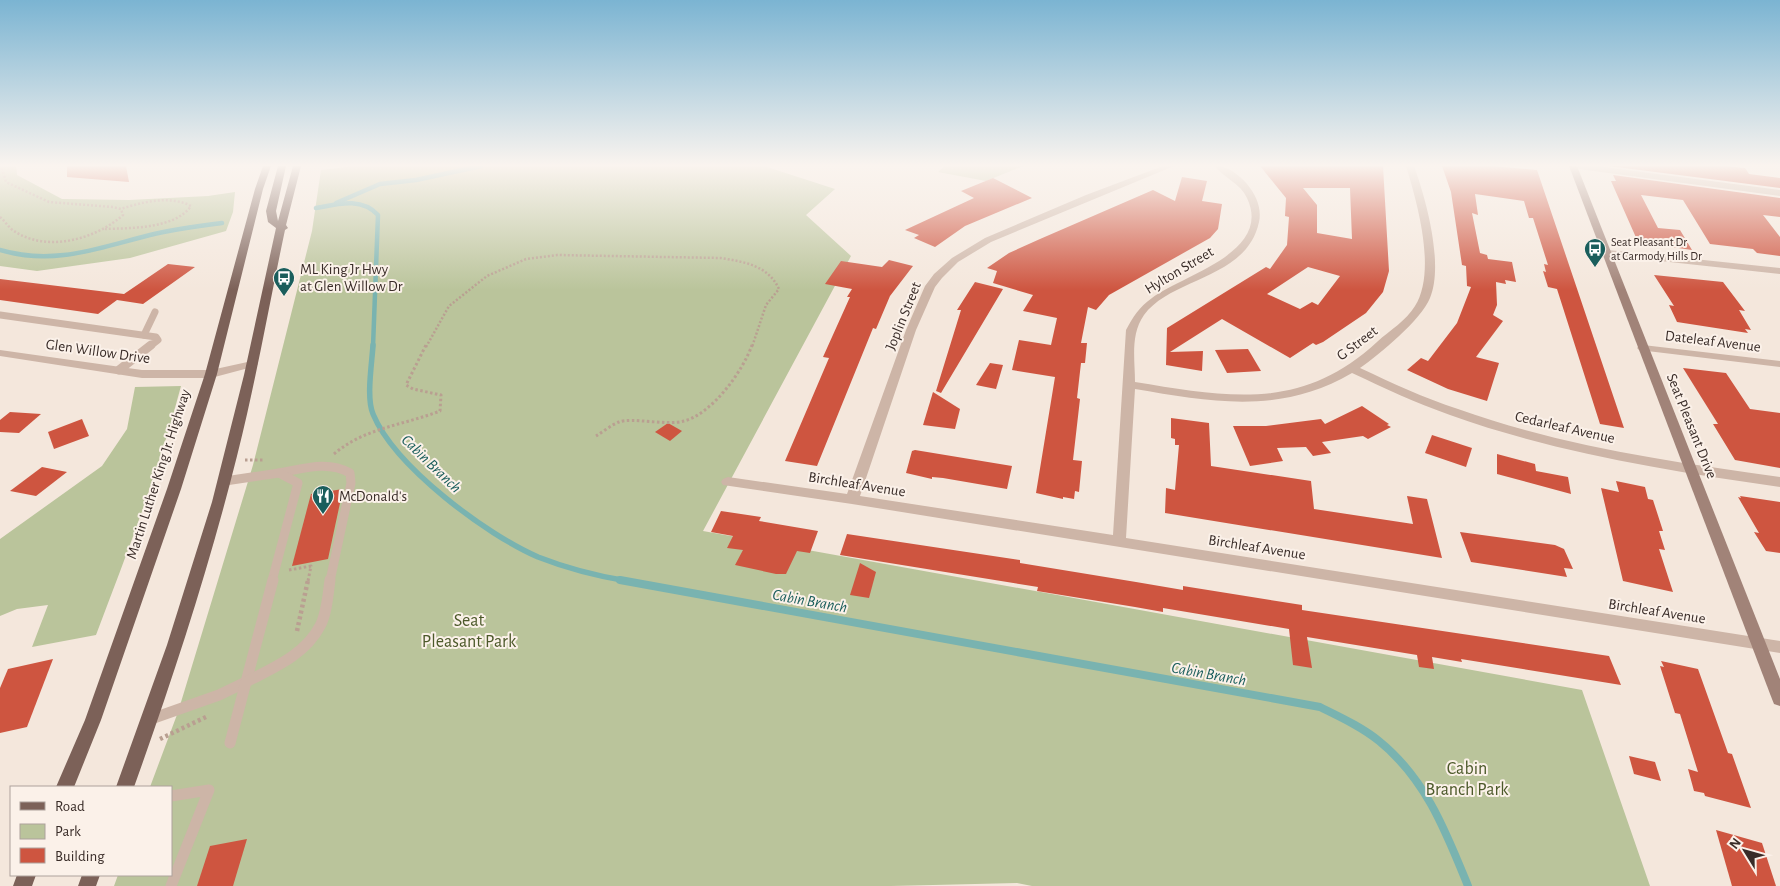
<svg xmlns="http://www.w3.org/2000/svg" width="1780" height="886" viewBox="0 0 1780 886" font-family="'Alegreya Sans',sans-serif">
<style>
.green{fill:#bac49b}
.lines{fill:none;stroke-linecap:round;stroke-linejoin:round}
.stream-far2{stroke:#79b3b0;stroke-width:4.5}
.stream-far1{stroke:#79b3b0;stroke-width:5.5}
.stream{stroke:#79b3b0;stroke-width:8}
.building{fill:#ce5540;fill-rule:evenodd}
.path-far2{stroke:#b99f91;stroke-width:2.5;stroke-dasharray:2 2;stroke-linecap:butt}
.path-far1{stroke:#b99f91;stroke-width:3;stroke-dasharray:2.5 2.5;stroke-linecap:butt}
.path{stroke:#b99f91;stroke-width:4.5;stroke-dasharray:3 3;stroke-linecap:butt}
.lane-far2{stroke:#cdb5a7;stroke-width:7}
.lane-far1{stroke:#cdb5a7;stroke-width:9}
.lane{stroke:#cdb5a7;stroke-width:11}
.street{fill:#cdb5a7;fill-rule:evenodd}
.secondary{fill:#a18378;fill-rule:evenodd}
.primary{fill:#7c6158;fill-rule:evenodd}
.labels{text-anchor:middle;stroke-width:4;stroke-linejoin:round;paint-order:stroke}
.far-poi-label{font-size:12px;fill:#392c28;stroke:#fbf1e9;text-anchor:start}
.poi-label{font-size:15px;fill:#392c28;stroke:#fbf1e9;text-anchor:start}
.street-label{font-size:15px;fill:#392c28;stroke:#fbf1e9}
.water-label{font-size:16px;font-style:italic;fill:#1a5e5c;stroke:#fbf1e9}
.near-park-label{font-size:18px;fill:#4c592a;stroke:#fbf1e9}
</style>
<rect width="100%" height="100%" fill="#f4e7dc"/>
<g class="green">
<polygon points="0,166 16,166 17,175 62,199 129,200 208,196 235,192 233,212 226,231 130,258 37,271 0,266"/>
<polygon points="355,166 764,166 835,189 806,215 851,256 703,531 1582,690 1650,886 1032,886 1017,883 891,886 114,886 118,875 171,875 171,787 150,787 178,712 253,465 312,231 321,170"/>
<polygon points="945,166 1023,166 986,181 938,172"/>
<path d="M181,386C159,471 127,553 96,635L32,647L48,605L17,609L0,616V539L102,466L127,429L135,387Z"/>
</g>
<g class="lines">
<g class="stream-far2">
<polyline points="336,203 380,184 416,180 481,166"/>
<path d="M316,208C338,204 361,197 378,215L373,347"/>
<path d="M0,250C54,266 98,248 150,235C174,229 198,226 222,223"/>
</g>
<path class="stream-far1" d="M373,345C372,363 366,398 373,414C395,467 487,535 538,557C566,568 597,576 627,581"/>
<path class="stream" d="M620,580L1320,707C1340,717 1362,727 1379,741C1426,779 1446,832 1468,886"/>
</g>
<g class="building">
<polygon points="67,166 126,166 129,182 67,177"/>
<path d="M1260,166H1383L1389,271L1383,292L1366,313L1323,342L1316,345L1313,343L1290,358L1222,319L1170,352L1203,351L1202,371L1166,365L1167,328L1266,267L1270,269L1287,245L1289,217L1285,216L1286,198ZM1303,188H1350L1352,239L1317,233V205ZM1308,267L1340,276L1318,305L1312,302L1300,309L1267,294Z"/>
<polygon points="1442,166 1492,166 1537,170 1624,428 1600,424 1557,289 1548,287 1543,271 1546,272 1544,264 1548,265 1533,218 1529,218 1524,201 1475,194 1478,215 1472,213 1480,253 1487,255 1488,259 1512,262 1516,282 1505,280 1506,284 1496,282 1497,305 1493,315 1503,321 1476,357 1499,363 1487,401 1448,389 1407,370 1421,358 1428,361 1457,323 1471,287 1467,286 1466,266 1462,265 1451,192"/>
<polygon points="1609,166 1725,166 1745,168 1749,174 1780,178 1780,188"/>
<polygon points="1613,175 1780,198 1780,217 1763,215 1780,237 1780,256 1757,253 1753,249 1710,244 1683,200 1641,195 1658,228 1680,230 1692,250 1638,242 1611,181 1616,181"/>
<polygon points="1182,177 1207,181 1202,201 1222,204 1218,229 1210,238 1109,295 1096,310 1088,307 1081,343 1087,343 1085,363 1081,363 1077,398 1080,399 1073,460 1082,461 1079,492 1075,491 1074,499 1063,497 1063,499 1036,493 1055,377 1012,370 1019,340 1051,345 1057,318 1023,311 1033,295 993,283 997,271 987,268 1009,253 1040,239 1153,190 1175,201"/>
<polygon points="993,178 1032,198 965,226 935,247 914,238 919,235 905,230 974,198 961,191"/>
<polygon points="889,260 913,266 890,296 876,329 873,328 817,466 785,461 829,358 823,357 850,297 847,297 852,289 825,284 841,261 882,267"/>
<polygon points="168,264 195,267 143,304 117,300 98,314 0,300 0,279 124,294"/>
<polygon points="1654,275 1723,282 1745,311 1739,310 1751,330 1745,329 1748,333 1677,322 1669,305 1674,306"/>
<polygon points="975,282 1003,289 941,393 936,391 961,310 957,310"/>
<polygon points="1248,349 1261,371 1227,373 1215,350"/>
<polygon points="990,363 1003,365 996,389 976,385"/>
<polygon points="1683,368 1726,373 1750,409 1780,413 1780,468 1735,460 1713,424 1718,424"/>
<polygon points="933,392 960,409 955,429 923,425"/>
<polygon points="1362,406 1389,424 1387,425 1391,427 1368,439 1363,436 1322,442 1331,453 1313,456 1306,447 1277,448 1283,461 1250,466 1233,426 1266,426 1321,419 1325,424"/>
<polygon points="10,412 41,414 19,433 0,432 0,420"/>
<polygon points="1171,418 1209,423 1211,466 1311,481 1314,509 1413,524 1407,496 1427,499 1442,558 1165,513 1166,488 1175,490 1179,445 1175,445 1175,439 1171,438"/>
<polygon points="82,419 89,436 54,449 48,432"/>
<polygon points="668,423 682,431 670,441 655,432"/>
<polygon points="1432,435 1472,448 1466,467 1425,453"/>
<polygon points="915,450 1012,466 1007,489 943,478 932,477 932,479 906,473 912,451"/>
<polygon points="1497,454 1535,464 1536,471 1568,477 1571,494 1497,474"/>
<polygon points="42,467 67,472 36,496 10,491"/>
<polygon points="1616,481 1645,487 1648,499 1653,500 1663,531 1659,531 1665,550 1659,549 1673,592 1623,581 1601,488 1619,492"/>
<polygon points="343,489 328,559 292,566 311,494"/>
<polygon points="1740,496 1780,502 1780,553 1766,551 1754,532 1759,533 1738,497 1741,498"/>
<polygon points="721,511 761,517 759,521 818,531 810,553 797,551 786,574 776,574 735,565 743,550 727,548 733,536 711,532"/>
<polygon points="1460,532 1555,545 1564,549 1573,569 1564,568 1567,577 1471,562"/>
<polygon points="847,534 1020,560 1020,563 1136,582 1183,590 1183,586 1302,605 1302,610 1609,656 1621,685 1461,659 1462,662 1432,657 1434,669 1419,667 1417,655 1307,637 1312,668 1293,665 1289,629 1163,608 1163,612 1135,607 1037,591 1038,587 840,555"/>
<polygon points="860,563 876,572 869,598 850,595"/>
<polygon points="53,659 27,727 0,733 0,688 8,669"/>
<polygon points="1661,661 1698,669 1728,753 1732,754 1751,808 1705,796 1704,793 1694,791 1688,769 1698,772 1680,714 1675,713 1660,666 1664,667"/>
<polygon points="1629,756 1655,762 1661,781 1634,774"/>
<polygon points="1716,830 1762,843 1776,886 1732,886"/>
<polygon points="247,839 233,886 197,886 210,846"/>
</g>
<g class="lines">
<g class="path-far2">
<path d="M0,217C5,221 8,227 14,231C47,253 96,239 123,215L121,209L113,207L49,202L6,182L1,166"/>
<path d="M105,229C130,228 175,229 191,206C171,195 141,202 121,209"/>
<path d="M426,347L449,306L487,276L526,259L557,255L721,258C744,262 768,265 779,289L766,305L752,347"/>
</g>
<g class="path-far1">
<path d="M596,436C603,432 611,425 619,422C632,417 666,426 684,421C712,414 743,371 752,345"/>
<path d="M334,454C364,428 404,425 440,411L441,395L413,389L406,385L426,345"/>
<polyline points="245,460 264,460"/>
<polyline points="289,570 311,566 308,581"/>
</g>
<g class="path">
<polyline points="297,631 308,580"/>
<polyline points="160,739 208,716"/>
</g>
<g class="lane-far2">
<polyline points="0,315 156,337 158,340 149,347"/>
<polyline points="144,335 155,312"/>
</g>
<g class="lane-far1">
<polyline points="119,370 151,345"/>
<path d="M279,473C303,469 327,460 350,473L351,483L330,581"/>
<polyline points="225,481 279,473 298,483 272,581"/>
</g>
<g class="lane">
<polyline points="151,719 219,695 246,682 273,580"/>
<path d="M230,743L246,682C273,668 305,655 320,626C327,613 328,594 330,580"/>
<polyline points="171,796 209,790 171,886"/>
</g>
<g class="street">
<path d="M1163,166H1174L991,242L958,262L942,278L935,287L916,330L860,496L1113,535L1126,330C1133,317 1139,307 1152,298C1182,275 1273,253 1247,198C1240,183 1224,178 1215,166C1228,166 1238,174 1247,184C1256,195 1262,208 1259,222C1247,279 1172,277 1144,315C1130,335 1135,360 1135,382C1228,397 1301,412 1377,342C1390,330 1406,321 1415,306C1437,271 1417,202 1406,166H1414C1426,199 1444,264 1430,298C1421,320 1380,354 1360,368C1392,383 1424,398 1458,409C1561,446 1672,462 1780,477V487C1669,471 1556,453 1450,415C1416,403 1384,388 1352,373C1280,415 1212,402 1135,389L1126,538L1780,641V653L852,504L723,485L721,482L723,479L728,477L847,494L906,330L925,286L934,274L952,258L985,238L1086,195Z"/>
<polygon points="1575,166 1596,166 1780,190 1780,196 1579,169"/>
<polygon points="1608,250 1780,268 1780,274 1605,255 1605,251"/>
<polygon points="1643,345 1780,361 1780,367 1639,350 1637,348 1639,346"/>
<polygon points="0,350 142,370 211,370 252,361 258,364 256,366 211,378 142,378 0,356"/>
</g>
<polygon class="secondary" points="1569,166 1577,166 1780,679 1780,706 1774,704 1772,699"/>
<g class="primary">
<polygon points="263,166 271,166 263,189 217,374 181,489 101,720 74,787 56,787 85,720 167,489 205,374 255,189"/>
<path d="M278,166H286L276,211L278,221L293,166H301L286,225L288,228L285,230C269,305 256,381 237,456C209,568 173,678 134,787H116L167,645L212,502L244,375L276,228L268,222L266,211Z"/>
<polygon points="17,875 36,875 32,886 13,886"/>
<polygon points="82,875 100,875 96,886 78,886"/>
</g>
</g>
<linearGradient id="sky" x2="0" y2="1"><stop stop-color="#7bb4d2"/><stop offset="0.57" stop-color="#faf4ef"/><stop offset="1" stop-color="#faf4ef" stop-opacity="0"/></linearGradient>
<rect width="1780" height="290" fill="url(#sky)"/>
<defs>
<g id="bus-pin" transform="scale(1.125)"><path d="M0 17L-7.5 6A9.5 9.5 0 1 1 7.5 6Z" fill="#1a5e5c" stroke="#fbf1e9"/><path d="M-5-6H5V4H4V6H2V4H-2V6H-4V4H-5ZM-3.5-4V0h7V-4ZM-3.5 1.2v1.5H-2V1.2ZM2 1.2v1.5H3.5V1.2Z" fill="#fff"/></g>
<g id="restaurant-pin" transform="scale(1.125)"><path d="M0 17L-7.5 6A9.5 9.5 0 1 1 7.5 6Z" fill="#1a5e5c" stroke="#fbf1e9"/><path d="M-5-6h1v4h1v-4h1v4h1v-4h1v5L-1.5 .5V6h-2V.5L-5-1ZM5-6V6H3V1.5H1.5Q1.5-4 5-6Z" fill="#fff"/></g>
</defs>
<g fill-rule="evenodd">
<use href="#bus-pin" x="1595" y="249"/>
<use href="#bus-pin" x="284" y="278"/>
<use href="#restaurant-pin" x="323" y="496"/>
</g>
<g class="labels">
<g class="far-poi-label">
<text x="1611" y="246">Seat Pleasant Dr<tspan x="1611" dy="14">at Carmody Hills Dr</tspan></text>
</g>
<g class="poi-label">
<text x="300" y="274">ML King Jr Hwy<tspan x="300" dy="17">at Glen Willow Dr</tspan></text>
<text x="339" y="501">McDonald's</text>
</g>
<g class="street-label">
<text transform="translate(1179 270) rotate(-31)" y="5">Hylton Street</text>
<text transform="translate(903 316) rotate(-68)" y="5">Joplin Street</text>
<text transform="translate(1713 341) rotate(7)" y="5">Dateleaf Avenue</text>
<text transform="translate(1357 343) rotate(-37)" y="5">G Street</text>
<text transform="translate(98 351) rotate(8)" y="5">Glen Willow Drive</text>
<text transform="translate(1692 426) rotate(68)" y="5">Seat Pleasant Drive</text>
<text transform="translate(1565 427) rotate(13)" y="5">Cedarleaf Avenue</text>
<text transform="translate(158 474) rotate(-72)" y="5">Martin Luther King Jr. Highway</text>
<text transform="translate(857 484) rotate(9)" y="5">Birchleaf Avenue</text>
<text transform="translate(1257 547) rotate(9)" y="5">Birchleaf Avenue</text>
<text transform="translate(1657 611) rotate(9)" y="5">Birchleaf Avenue</text>
</g>
<g class="water-label">
<text transform="translate(432 463) rotate(44)" y="6">Cabin Branch</text>
<text transform="translate(810 600) rotate(10)" y="6">Cabin Branch</text>
<text transform="translate(1209 673) rotate(10)" y="6">Cabin Branch</text>
</g>
<g class="near-park-label">
<text x="469" y="626">Seat<tspan x="469" dy="21">Pleasant Park</tspan></text>
<text x="1467" y="774">Cabin<tspan x="1467" dy="21">Branch Park</tspan></text>
</g>
</g>
<rect x="10" y="786" width="162" height="90" fill="#fbf1e9" stroke="#ada29c"/>
<rect x="20" y="802" width="25" height="8" fill="#7c6158" stroke="#ada29c"/>
<text x="55" y="811" font-size="15" fill="#392c28">Road</text>
<rect x="20" y="824" width="25" height="15" fill="#bac49b" stroke="#ada29c"/>
<text x="55" y="836" font-size="15" fill="#392c28">Park</text>
<rect x="20" y="848" width="25" height="15" fill="#ce5540" stroke="#ada29c"/>
<text x="55" y="861" font-size="15" fill="#392c28">Building</text>
<g transform="translate(1745 851) rotate(307)" stroke="#fbf1e9" stroke-width="4" paint-order="stroke">
<path d="M0-4L9 19L0 12L-9 19Z" fill="#392c28"/>
<text y="-8" font-size="14" font-weight="bold" text-anchor="middle" fill="#392c28">N</text>
</g>
</svg>
